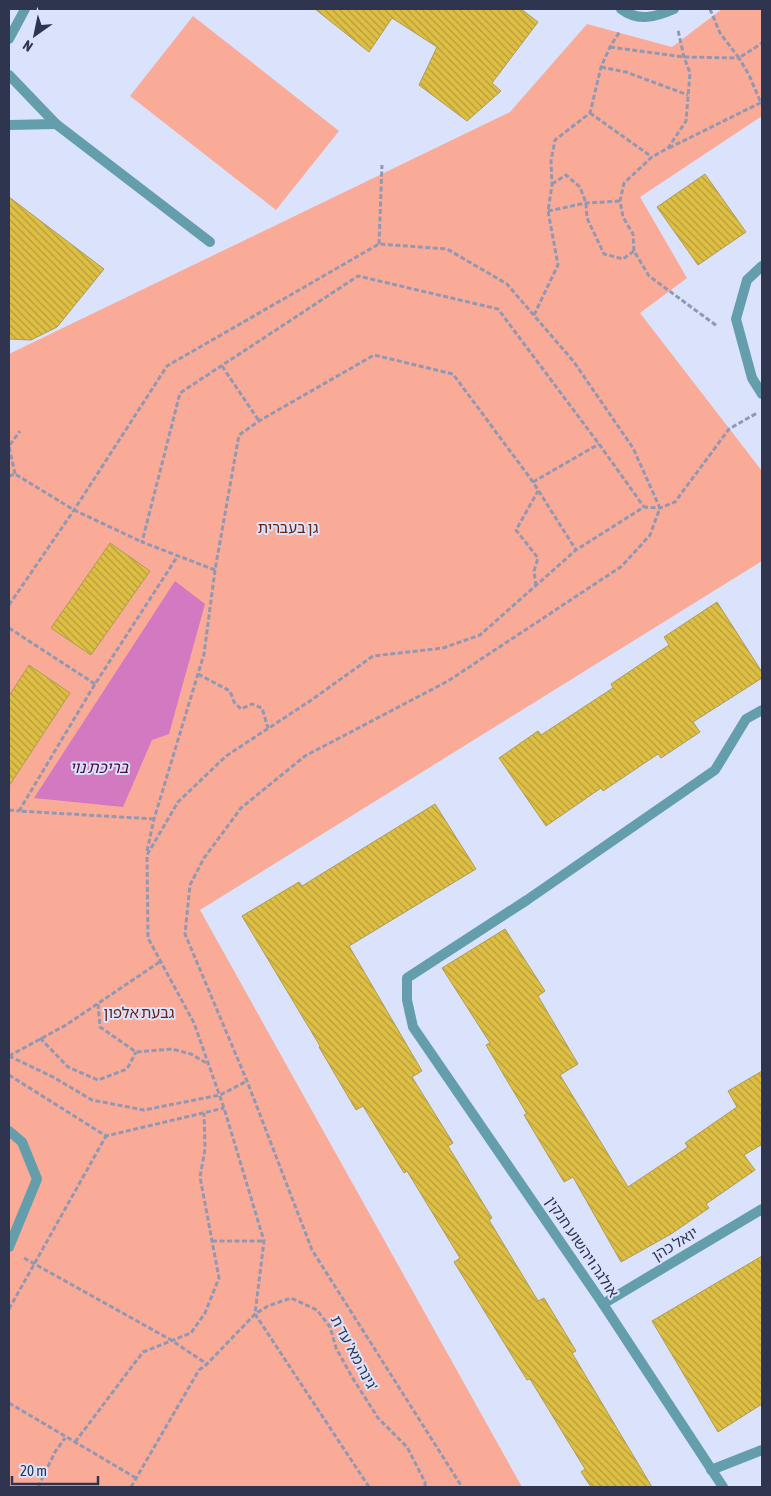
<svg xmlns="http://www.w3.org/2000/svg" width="771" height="1496" viewBox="0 0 771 1496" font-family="'Asap Condensed','Noto Sans Hebrew',sans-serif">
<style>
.park{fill:#faab98}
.water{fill:#d279c1}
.building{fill:url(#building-back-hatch);stroke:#ae9c57}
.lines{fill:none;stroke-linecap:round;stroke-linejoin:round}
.path{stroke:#9298b2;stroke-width:3;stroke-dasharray:5 2.5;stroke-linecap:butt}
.lane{stroke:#649eac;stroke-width:10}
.street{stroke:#649eac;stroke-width:10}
.labels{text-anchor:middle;stroke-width:4;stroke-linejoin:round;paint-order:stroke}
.park-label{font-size:15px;fill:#682313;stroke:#dbe2fc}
.street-label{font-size:15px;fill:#30354f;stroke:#dbe2fc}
.water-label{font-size:16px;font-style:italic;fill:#481140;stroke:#dbe2fc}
</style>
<defs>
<pattern id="building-back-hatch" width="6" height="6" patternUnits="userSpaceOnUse" patternTransform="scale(1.25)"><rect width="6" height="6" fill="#debf44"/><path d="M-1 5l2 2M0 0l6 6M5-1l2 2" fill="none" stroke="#b49c3b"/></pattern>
</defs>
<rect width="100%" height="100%" fill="#dbe2fc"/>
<g class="park">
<polygon points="722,9 762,9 762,116 640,197 687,278 640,313 762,471 762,561 200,910 522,1487 9,1487 9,354 510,112 587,24 672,47"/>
<polygon points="193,16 339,131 276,210 130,96"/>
</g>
<polygon class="water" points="175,581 205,604 169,734 152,740 123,807 34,798"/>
<g class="building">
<polygon points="315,9 521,9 538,22 492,83 501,91 467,121 419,85 437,47 392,18 369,52"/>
<polygon points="705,174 746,232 698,265 657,207"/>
<polygon points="9,197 104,269 57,327 31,340 9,339"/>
<polygon points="110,543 150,571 91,655 51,628"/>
<polygon points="717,602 762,672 762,678 693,722 700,732 661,758 658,754 603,791 601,788 546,826 499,758 538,731 541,735 613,688 611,684 669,645 664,637"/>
<polygon points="29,665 70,693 9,786 9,696"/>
<polygon points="435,804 476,869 349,946 422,1071 412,1077 453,1143 448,1146 492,1218 489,1220 538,1301 544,1298 576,1351 572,1353 652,1487 591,1487 581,1472 585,1469 530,1379 527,1380 454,1262 460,1258 407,1171 404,1173 363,1106 356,1110 319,1047 320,1046 242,916 299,882 302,886"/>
<polygon points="505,929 545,991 538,996 578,1064 560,1075 628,1187 688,1147 685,1143 737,1107 728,1091 762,1071 762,1148 761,1145 744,1155 755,1170 706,1204 709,1208 671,1234 621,1262 573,1177 564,1182 524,1115 527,1114 486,1045 490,1043 442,968"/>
<polygon points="762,1256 762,1404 718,1432 652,1321"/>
</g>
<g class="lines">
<g class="path">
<polyline points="710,9 720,33 739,58 762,43"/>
<polyline points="610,47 684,57 739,58 749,75 761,103"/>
<polyline points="601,67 626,72 688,95"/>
<polyline points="590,113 652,157"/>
<polyline points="669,148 762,102"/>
<polyline points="552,184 566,175 580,187 586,203 587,218 604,254 623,259 634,251 649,276 717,326"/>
<polyline points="548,211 586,203 620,201"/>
<polyline points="379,244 382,165"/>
<polyline points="634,251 633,234 623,217 620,201 624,183 652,157 668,148 686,121 690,73 684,57 678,30"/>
<polyline points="534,315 558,265 548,211 552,185 551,161 555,140 590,113 601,67 610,47 620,31"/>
<polyline points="222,366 259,421"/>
<polyline points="15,474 9,446 20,431"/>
<polyline points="9,476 15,474 74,510 142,542"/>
<polyline points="533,482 599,444"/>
<polyline points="215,570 142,542 180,393 358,276 498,309 599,444 644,507"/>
<polyline points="536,586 534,571 538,558 516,530 538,491"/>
<polyline points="9,605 74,510 167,366 379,244 447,249 507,284 574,362 633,448 660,508 650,535 622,566 448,681 305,756 241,808 204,858 190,885 185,934 247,1081 312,1250 462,1487"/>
<polyline points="9,628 95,684"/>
<polyline points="198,674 230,691 234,702 241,709 252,704 262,708 268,728"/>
<polyline points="9,810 19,811"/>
<polyline points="154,819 19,811 95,684 177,557"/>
<polyline points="147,851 154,819 204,654 215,570 239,435 259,421 374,355 453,374 533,482 576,550"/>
<polyline points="98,1004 100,1027 136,1052 172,1049 191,1054 208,1064"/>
<polyline points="40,1038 68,1067 98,1080 127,1069 136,1052"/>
<polyline points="9,1056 53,1077 92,1100 144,1110 220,1095 247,1081"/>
<polyline points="9,1056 66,1025 161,961"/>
<polyline points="9,1075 106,1136 224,1108"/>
<polyline points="212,1241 264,1241"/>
<polyline points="24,1258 171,1340 207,1364"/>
<polyline points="9,1309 106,1136"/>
<polyline points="9,1403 136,1478"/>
<polyline points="75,1442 143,1352 191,1333 205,1313 219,1278 200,1177 205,1149 204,1113"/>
<polyline points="38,1487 55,1452 65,1438"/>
<polyline points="131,1487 199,1370 207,1364 255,1314 268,1306 291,1298 317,1310 330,1327 336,1348 352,1377 378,1418 407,1447 425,1482 425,1487"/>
<polyline points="369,1487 255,1314 264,1241 224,1108 194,1023 148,938 147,855 178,802 226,756 310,701 373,656 443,648 480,635 576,550 644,507 660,508 675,502 729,429 757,413"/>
</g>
<g class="lane">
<polyline points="9,75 56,124 210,242"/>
<polyline points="9,125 56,124"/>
<polyline points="9,1131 22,1142 37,1179 9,1247"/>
</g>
<g class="street">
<path d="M621,9C638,22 656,17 674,9"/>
<polyline points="9,39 25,9"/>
<polyline points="762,266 747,280 736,319 752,378 762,394"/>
<polyline points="603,1304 762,1209"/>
<polyline points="711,1470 762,1450"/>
<polyline points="723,1487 603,1304 413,1027 407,1000 407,978 527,900 715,770 746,719 762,710"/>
</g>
</g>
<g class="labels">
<g class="park-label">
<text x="288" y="533">גן בעברית</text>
<text x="139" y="1018">גבעת אלפון</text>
</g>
<g class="street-label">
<text transform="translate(675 1244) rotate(-31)" y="5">יואל כהן</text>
<text transform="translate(582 1247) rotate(56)" y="5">אולגה ויהשוע חנקין</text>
<text transform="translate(354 1353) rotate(62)" y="5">גינה מא' עד ת'</text>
</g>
<g class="water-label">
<text x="99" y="773">בריכת נוי</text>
</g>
</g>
<rect width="771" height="1496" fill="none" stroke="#30354f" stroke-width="20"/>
<g transform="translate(35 35) rotate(213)" stroke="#dbe2fc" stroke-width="4" paint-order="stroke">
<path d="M0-4L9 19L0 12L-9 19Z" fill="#30354f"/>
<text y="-8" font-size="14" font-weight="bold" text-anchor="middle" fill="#30354f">N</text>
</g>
<path d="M12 1476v8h86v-8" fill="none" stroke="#30354f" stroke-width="2.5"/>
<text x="20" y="1476" font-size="15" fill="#30354f" stroke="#dbe2fc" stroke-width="4" paint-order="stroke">20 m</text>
</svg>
